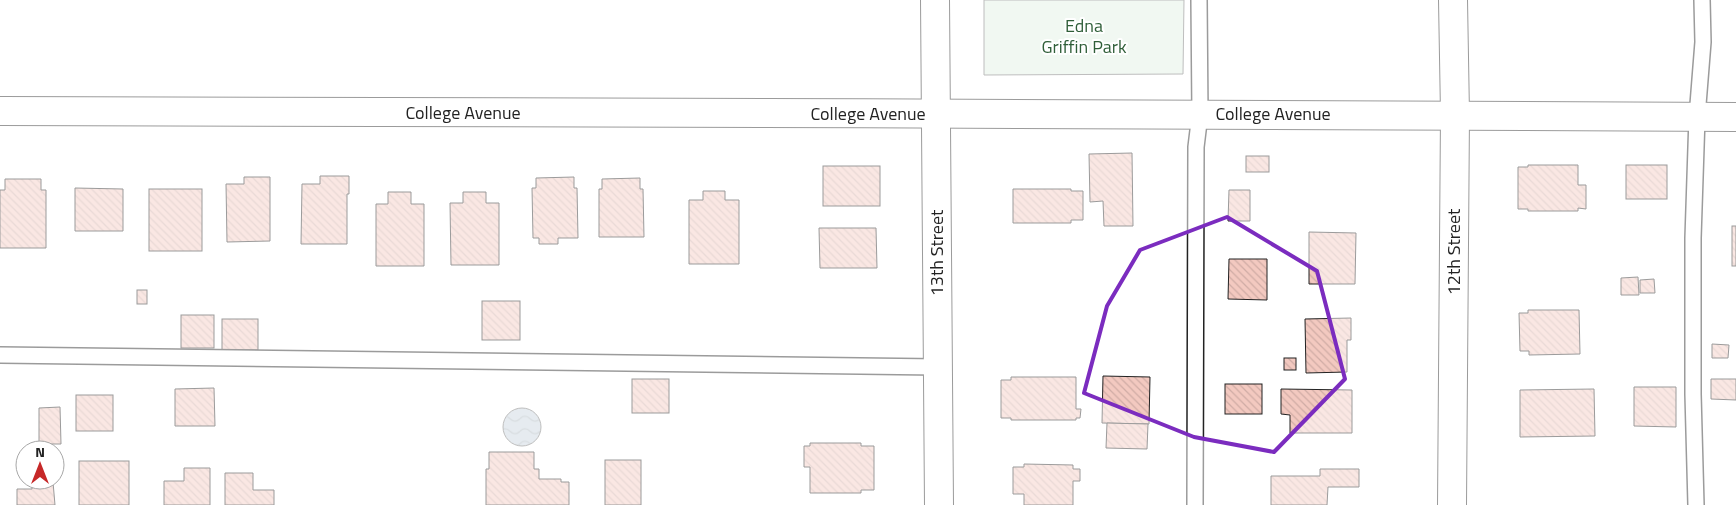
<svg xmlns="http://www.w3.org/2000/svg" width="1736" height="505" viewBox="0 0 1736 505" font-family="'Titillium Web',sans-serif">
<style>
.green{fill:#e0efe3;stroke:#6f6f6f}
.water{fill:url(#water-waves);stroke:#6f6f6f}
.building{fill:url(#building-back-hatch);stroke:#222}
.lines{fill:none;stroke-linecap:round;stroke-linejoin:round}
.service-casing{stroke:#222;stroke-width:18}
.minor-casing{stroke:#222;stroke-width:30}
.service{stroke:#fff;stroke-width:15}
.minor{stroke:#fff;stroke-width:28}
.marked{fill:none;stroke:#7b2cbf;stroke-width:4;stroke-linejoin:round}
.labels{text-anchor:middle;stroke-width:4;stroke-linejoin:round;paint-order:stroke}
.park-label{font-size:18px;fill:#2f5e38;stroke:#fff}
.street-label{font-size:18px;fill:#222;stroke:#fff}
</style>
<defs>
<pattern id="water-waves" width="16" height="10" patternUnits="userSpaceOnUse" patternTransform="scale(1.25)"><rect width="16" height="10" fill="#c7d3dd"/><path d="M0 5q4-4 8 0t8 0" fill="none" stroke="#abb5bd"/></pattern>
<pattern id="building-back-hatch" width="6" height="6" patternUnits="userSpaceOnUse" patternTransform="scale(1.25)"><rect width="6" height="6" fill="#f3c9c0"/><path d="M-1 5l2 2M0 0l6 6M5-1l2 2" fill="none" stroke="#d0aca5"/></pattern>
</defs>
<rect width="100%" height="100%" fill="#fff"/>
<polygon class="green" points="984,0 1184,0 1183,74 984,75"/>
<circle class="water" cx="522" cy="427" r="19"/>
<g class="building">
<polygon points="1132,153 1133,226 1104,226 1103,201 1090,202 1089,154"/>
<rect x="1246" y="156" width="23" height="16"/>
<polygon points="1528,165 1578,165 1578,185 1586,185 1586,209 1578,208 1578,211 1528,211 1528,209 1518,209 1518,167 1528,167"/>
<rect x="1626" y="165" width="41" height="34"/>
<rect x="823" y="166" width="57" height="40"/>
<polygon points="320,176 349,176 349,194 347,194 347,244 301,244 302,184 320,184"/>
<polygon points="244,177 270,177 270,241 227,242 226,184 244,184"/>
<polygon points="574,177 574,188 577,188 578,238 558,238 558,244 539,244 539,238 533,238 532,188 536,188 536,178"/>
<polygon points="640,178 640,189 643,189 644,237 599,237 599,189 602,189 602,179"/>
<polygon points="5,179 41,179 41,190 46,190 46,248 0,248 0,190 5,190"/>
<polygon points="75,188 123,189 123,231 75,231"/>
<rect x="149" y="189" width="53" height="62"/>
<polygon points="1013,189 1071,189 1071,191 1083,191 1083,220 1071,220 1071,223 1013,223"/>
<polygon points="1229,190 1250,190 1250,221 1228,221"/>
<polygon points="703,191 725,191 725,200 739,200 739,264 689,264 689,200 703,200"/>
<polygon points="388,192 411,192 411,204 424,204 424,266 376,266 376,204 388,204"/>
<polygon points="463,192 486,192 486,203 499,203 499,265 451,265 450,203 463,203"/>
<rect x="1732" y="226" width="4" height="40"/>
<polygon points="819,228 876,228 877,268 820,268"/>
<polygon points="1309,232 1356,233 1355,284 1309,284"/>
<polygon points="1229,259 1267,259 1267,300 1228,299"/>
<polygon points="1638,277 1639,295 1621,295 1621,278"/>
<polygon points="1654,279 1655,293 1640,293 1640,280"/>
<rect x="137" y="290" width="10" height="14"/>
<rect x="482" y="301" width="38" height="39"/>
<polygon points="1528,310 1579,310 1580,354 1529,355 1529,351 1520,351 1519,313 1528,313"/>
<rect x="181" y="315" width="33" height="33"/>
<polygon points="1351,318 1351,340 1347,340 1347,372 1306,373 1305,319"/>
<rect x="222" y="319" width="36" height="31"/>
<polygon points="1712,344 1729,345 1728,358 1712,358"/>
<rect x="1284" y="358" width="12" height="12"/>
<polygon points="1103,376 1150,377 1149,424 1102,423"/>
<polygon points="1011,377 1076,377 1076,409 1081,409 1080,418 1076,418 1076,420 1011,420 1011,418 1001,418 1001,380 1011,380"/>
<rect x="632" y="379" width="37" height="34"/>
<polygon points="1711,379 1736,379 1736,400 1711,399"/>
<rect x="1225" y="384" width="37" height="30"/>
<polygon points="1634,387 1676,387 1676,427 1634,426"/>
<polygon points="214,388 215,426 175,426 175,389"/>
<polygon points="1281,389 1352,390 1352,433 1290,433 1290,415 1281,414"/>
<polygon points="1594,389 1595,436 1520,437 1520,390"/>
<rect x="76" y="395" width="37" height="36"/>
<polygon points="60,407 61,444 39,444 39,408"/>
<polygon points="1107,423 1148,424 1147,449 1106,448"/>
<polygon points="810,443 861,443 861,446 874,446 874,490 861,490 861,493 810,493 810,467 804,467 804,446 810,446"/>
<polygon points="489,452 534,452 534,469 539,469 539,479 561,479 561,482 569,482 569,505 486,505 486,469 489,469"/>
<rect x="605" y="460" width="36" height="45"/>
<rect x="79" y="461" width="50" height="44"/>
<polygon points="1024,464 1073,465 1073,469 1080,469 1080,481 1073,481 1073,505 1024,505 1024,494 1013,494 1013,467 1024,467"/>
<polygon points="184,468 210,468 210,505 164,505 164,481 184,481"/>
<polygon points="1320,469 1359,469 1359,487 1328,487 1327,505 1271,505 1271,476 1320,476"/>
<polygon points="225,473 253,473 253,490 274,490 274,505 225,505"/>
<polygon points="32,482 53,482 55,505 17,505 17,489 32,489"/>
</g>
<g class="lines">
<g class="service-casing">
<g id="service">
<polyline points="0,355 938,367"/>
<polyline points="1195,505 1196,147 1200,114 1199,0"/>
<polyline points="1696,505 1693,394 1693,238 1697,117 1703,42 1702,0"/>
</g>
</g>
<g class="minor-casing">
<g id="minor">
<polyline points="935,0 939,505"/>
<path d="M0,111C579,113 1157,113 1736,117"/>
<polyline points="1452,505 1455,114 1453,0"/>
</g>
</g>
<use href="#service" class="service"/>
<use href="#minor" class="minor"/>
</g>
<path d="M0 0H1736V505H0ZM1227,217L1317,271L1345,379L1274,452L1194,437L1084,393L1107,306L1140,250Z" fill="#fff" fill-opacity=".55" fill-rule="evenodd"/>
<path class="marked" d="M1227,217L1317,271L1345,379L1274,452L1194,437L1084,393L1107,306L1140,250Z"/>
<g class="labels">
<g class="park-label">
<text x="1084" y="32">Edna<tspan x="1084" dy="21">Griffin Park</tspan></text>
</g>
<g class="street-label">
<text x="463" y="119">College Avenue</text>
<text x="868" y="120">College Avenue</text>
<text x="1273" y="120">College Avenue</text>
<text transform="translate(1454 252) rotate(-90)" y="6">12th Street</text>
<text transform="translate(937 253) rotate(-90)" y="6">13th Street</text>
</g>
</g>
<g transform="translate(40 465)"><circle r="24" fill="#ffffff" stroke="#a7a7a7"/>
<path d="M0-4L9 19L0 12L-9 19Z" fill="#c62828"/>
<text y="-8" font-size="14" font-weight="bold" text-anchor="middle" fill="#222222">N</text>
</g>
</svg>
